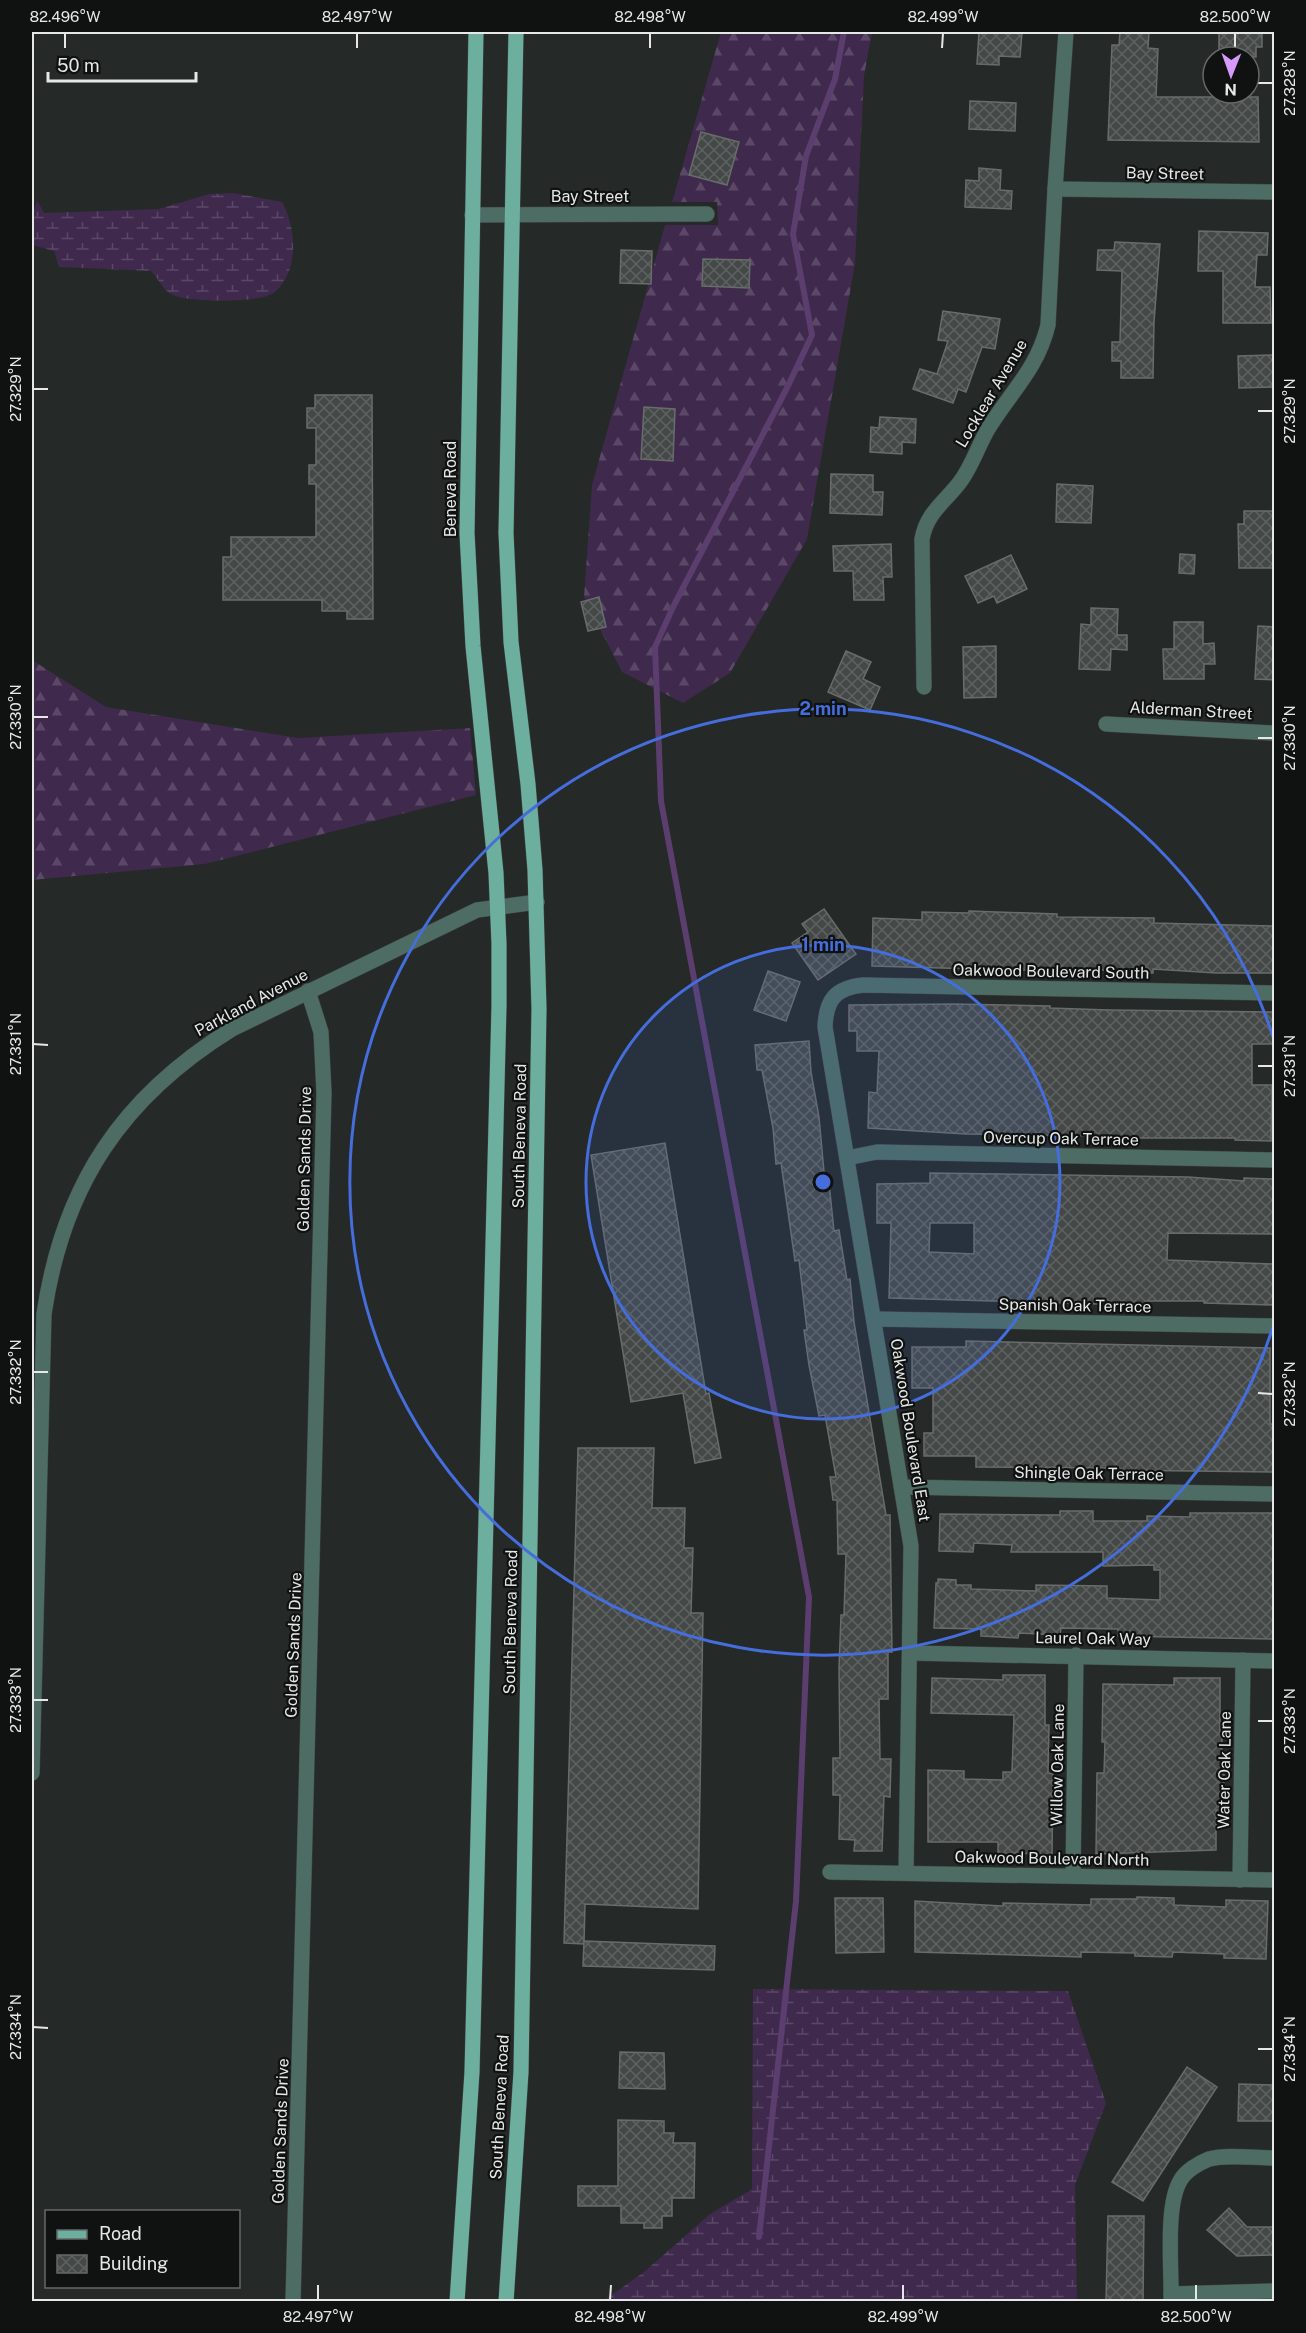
<svg xmlns="http://www.w3.org/2000/svg" width="1306" height="2333" viewBox="0 0 1306 2333" font-family="'Public Sans',sans-serif">
<style>
.forest{fill:url(#forest-firs)}
.wetland{fill:url(#wetland-marsh)}
.lines{fill:none;stroke-linecap:round;stroke-linejoin:round}
.stream{stroke:#5b3e6d;stroke-width:6}
.building{fill:url(#building-cross-hatch);stroke:#686c6b;stroke-width:1.5;fill-rule:evenodd}
.minor-casing{stroke:#404443;stroke-width:16}
.major-casing{stroke:#404443;stroke-width:16}
.minor{stroke:#4d6c63;stroke-width:15}
.major{stroke:#6daf9e;stroke-width:15}
.ticks{fill:none;stroke:#e5e8e7;stroke-width:2}
.ring{fill:none;stroke:#456ddb;stroke-width:3}
.labels{text-anchor:middle;stroke-width:4.5;stroke-linejoin:round;paint-order:stroke}
.street-label{font-size:16px;fill:#e5e8e7;stroke:#101211}
.centre{fill:#456ddb;stroke:#101211;stroke-width:3}
.ring-label{font-size:18px;text-anchor:middle;font-weight:bold;fill:#456ddb;stroke:#101211;stroke-width:4.5;stroke-linejoin:round;paint-order:stroke}
.neatline{fill:none;stroke:#e5e8e7;stroke-width:2}
.ticks-label{font-size:15px;text-anchor:middle;fill:#e5e8e7}
</style>
<defs>
<pattern id="forest-firs" width="22" height="20" patternUnits="userSpaceOnUse" patternTransform="scale(1.5)"><rect width="22" height="20" fill="#3f294d"/><path d="M5 1l3.5 6h-7zM16 11l3.5 6h-7z" fill="#5b4867"/></pattern>
<pattern id="wetland-marsh" width="20" height="14" patternUnits="userSpaceOnUse" patternTransform="scale(1.5)"><rect width="20" height="14" fill="#3f294d"/><path d="M1 5h8M5 5V1M11 12h8M15 12V8" fill="none" stroke="#5b4867"/></pattern>
<pattern id="building-cross-hatch" width="8" height="8" patternUnits="userSpaceOnUse" patternTransform="scale(1.5)"><rect width="8" height="8" fill="#444847"/><path d="M0 0l8 8M0 8l8-8" fill="none" stroke="#5f6262"/></pattern>
</defs>
<rect width="100%" height="100%" fill="#252928"/>
<g class="forest">
<polygon points="721,32 872,32 864,76 855,263 807,539 730,673 683,703 622,672 584,597 592,485 665,225 718,225 717,202 672,202"/>
<polygon points="32,660 106,707 298,738 470,728 476,795 205,864 32,880"/>
</g>
<g class="wetland">
<path d="M233,193L282,202C296,227 300,270 275,292C263,302 220,301 204,300C194,299 176,299 168,292C162,287 157,277 151,271L59,267L54,251L32,245V217L37,200L44,213L159,209L209,194Z"/>
<polygon points="753,1989 1068,1991 1106,2103 1075,2185 1077,2301 603,2301 644,2272 710,2214 752,2189"/>
</g>
<g class="lines">
<polyline class="stream" points="759,2237 796,1901 809,1597 661,801 655,647 674,605 787,388 812,335 793,234 806,156 835,79 844,32"/>
</g>
<g class="building">
<polygon points="979,32 1022,32 1020,57 999,56 999,65 977,64"/>
<polygon points="1120,32 1149,32 1148,48 1158,49 1156,97 1258,97 1259,142 1108,140 1112,45 1119,45"/>
<polygon points="1219,32 1262,32 1262,47 1256,47 1256,57 1219,57"/>
<polygon points="970,101 1016,103 1015,131 969,129"/>
<polygon points="701,132 739,142 727,185 689,175"/>
<polygon points="979,168 1001,170 1000,190 1012,191 1011,209 965,207 966,180 979,181"/>
<polygon points="1199,231 1268,233 1267,255 1257,255 1255,287 1270,287 1271,323 1223,323 1223,271 1198,271"/>
<polygon points="1115,242 1160,244 1154,322 1153,378 1121,378 1121,361 1112,361 1112,342 1120,342 1122,271 1097,270 1098,250 1114,250"/>
<polygon points="621,250 652,251 651,284 620,283"/>
<polygon points="703,259 750,260 749,288 702,286"/>
<polygon points="943,311 1000,319 995,349 982,347 966,392 958,389 953,403 913,389 920,369 937,374 948,341 938,340"/>
<polygon points="1275,355 1275,387 1239,388 1238,356"/>
<polygon points="315,395 372,395 373,619 347,619 347,611 322,611 322,600 223,600 223,557 231,557 231,537 316,537 316,484 309,484 309,465 316,465 316,428 307,428 307,408 315,408"/>
<polygon points="644,407 675,409 673,461 641,459"/>
<polygon points="880,417 916,419 915,443 902,442 902,454 870,452 871,427 879,428"/>
<polygon points="831,474 873,475 873,492 883,492 882,515 830,513"/>
<polygon points="1057,484 1093,486 1091,523 1056,522"/>
<polygon points="1244,511 1275,511 1275,568 1239,568 1238,524 1244,524"/>
<polygon points="891,544 892,577 883,577 884,600 854,600 853,571 834,571 833,546"/>
<polygon points="1180,554 1195,555 1194,574 1179,573"/>
<polygon points="1011,555 1027,589 997,603 994,596 978,603 965,576"/>
<polygon points="599,597 606,627 588,631 581,602"/>
<polygon points="1091,608 1118,609 1117,635 1127,635 1127,650 1111,649 1110,670 1079,669 1081,624 1091,625"/>
<polygon points="1174,622 1203,622 1203,644 1214,643 1215,664 1204,664 1204,679 1164,679 1163,649 1174,649"/>
<polygon points="1258,626 1275,627 1275,680 1255,679"/>
<polygon points="996,646 996,697 964,698 963,647"/>
<polygon points="846,651 871,662 863,679 880,687 870,710 828,692"/>
<polygon points="824,909 856,954 818,980 792,943 808,932 802,924"/>
<polygon points="969,911 1057,914 1057,917 1154,918 1154,923 1275,926 1275,973 1216,973 1153,969 1153,973 1119,973 1119,970 1011,970 872,966 873,918 922,920 922,912 969,913"/>
<polygon points="768,971 800,982 786,1021 754,1010"/>
<polygon points="953,1004 1050,1006 1050,1008 1109,1010 1275,1012 1275,1044 1252,1044 1252,1085 1272,1085 1271,1141 1235,1140 1235,1138 1101,1138 1101,1136 966,1134 868,1128 869,1092 877,1093 879,1051 857,1051 857,1031 849,1031 849,1005"/>
<polygon points="809,1041 811,1072 819,1117 825,1183 829,1183 834,1231 839,1230 847,1280 850,1279 854,1322 886,1515 890,1515 892,1652 888,1652 888,1699 879,1699 880,1759 891,1759 890,1797 884,1796 882,1851 854,1851 855,1840 839,1839 840,1795 833,1795 833,1758 840,1758 839,1668 841,1615 844,1615 846,1554 838,1554 837,1500 833,1500 830,1477 836,1477 825,1415 819,1416 809,1365 804,1330 807,1330 799,1260 795,1261 781,1163 776,1164 773,1128 762,1070 757,1070 755,1045"/>
<polygon points="665,1143 706,1394 709,1393 721,1458 695,1463 683,1393 631,1402 591,1155"/>
<path d="M930,1173L1188,1177L1244,1181V1178L1275,1179V1234L1168,1233L1167,1260L1275,1264V1305L1204,1303V1301H1147V1304H1101L889,1298L891,1223H877V1184L930,1183ZM930,1223H974V1254L929,1252Z"/>
<polygon points="966,1341 1270,1348 1270,1424 1275,1424 1275,1472 1112,1470 1112,1468 976,1467 976,1456 924,1456 924,1433 933,1433 933,1388 912,1388 912,1347 966,1347"/>
<polygon points="578,1448 654,1448 652,1508 685,1508 684,1548 693,1548 691,1613 703,1613 698,1909 585,1904 584,1944 564,1943"/>
<polygon points="1060,1511 1093,1511 1093,1521 1147,1521 1147,1516 1190,1517 1190,1513 1275,1513 1275,1639 1118,1636 1118,1629 1061,1628 1060,1635 1019,1633 1018,1638 981,1636 981,1629 934,1628 936,1583 938,1583 938,1579 956,1580 956,1585 971,1585 971,1589 1036,1591 1036,1585 1107,1586 1107,1598 1160,1600 1160,1570 1154,1570 1154,1565 1103,1566 1103,1552 1011,1552 1012,1545 974,1543 973,1552 939,1551 940,1514 1060,1515"/>
<polygon points="1003,1675 1045,1675 1045,1725 1049,1725 1048,1773 1053,1774 1052,1854 998,1853 998,1842 928,1842 928,1770 964,1771 964,1779 1003,1780 1003,1772 1012,1772 1014,1715 931,1713 932,1678 1003,1680"/>
<polygon points="1174,1678 1220,1678 1220,1732 1222,1732 1222,1770 1224,1770 1223,1810 1216,1810 1216,1850 1096,1854 1097,1773 1104,1773 1105,1742 1102,1742 1103,1684 1174,1685"/>
<polygon points="1137,1897 1174,1898 1174,1905 1226,1907 1226,1900 1268,1901 1266,1959 1224,1958 1224,1954 1173,1952 1172,1957 1135,1956 1135,1953 1081,1952 1081,1957 915,1952 915,1901 1003,1906 1003,1903 1091,1905 1091,1899 1137,1899"/>
<polygon points="835,1898 883,1898 884,1952 836,1953"/>
<polygon points="584,1941 715,1946 714,1970 583,1966"/>
<polygon points="620,2052 664,2053 665,2089 619,2088"/>
<polygon points="1187,2067 1217,2087 1143,2201 1112,2182"/>
<polygon points="1239,2084 1275,2085 1275,2121 1238,2121"/>
<polygon points="618,2120 664,2121 664,2133 674,2133 673,2143 695,2143 694,2198 672,2198 672,2216 662,2216 662,2228 644,2228 644,2223 621,2223 621,2206 578,2206 578,2186 618,2186"/>
<polygon points="1229,2208 1247,2227 1275,2227 1275,2255 1237,2256 1207,2230"/>
<polygon points="1108,2216 1144,2216 1143,2301 1106,2301"/>
</g>
<g class="lines">
<g class="minor-casing">
<g id="minor">
<polyline points="1055,189 1274,192"/>
<polyline points="472,215 707,214"/>
<path d="M924,687L922,539C927,512 945,502 960,482C972,466 978,446 988,429C1011,391 1037,370 1048,325L1055,189L1066,32"/>
<polyline points="1106,724 1274,733"/>
<polyline points="847,1158 877,1152 1274,1160"/>
<polyline points="874,1319 1274,1326"/>
<polyline points="902,1487 1274,1494"/>
<polyline points="910,1653 1274,1661"/>
<path d="M32,1773L44,1314C63,1185 122,1097 232,1029L477,910L537,902"/>
<polyline points="830,1872 1274,1880"/>
<path d="M906,1873L911,1546L825,1027C826,1000 835,988 863,985L1274,993"/>
<polyline points="1073,1876 1076,1655"/>
<polyline points="1240,1880 1243,1660"/>
<polyline points="1171,2294 1274,2291"/>
<polyline points="293,2302 324,1093 321,1032 308,991"/>
<path d="M1171,2302C1172,2270 1165,2207 1180,2181C1185,2171 1199,2163 1209,2159C1226,2154 1256,2158 1274,2158"/>
</g>
</g>
<g class="major-casing">
<g id="major">
<polyline points="457,2302 472,2072 499,1006 499,944 496,873 473,646 467,533 476,32"/>
<polyline points="506,2302 521,2072 539,1009 535,870 528,784 511,642 506,533 516,32"/>
</g>
</g>
<use href="#minor" class="minor"/>
<use href="#major" class="major"/>
</g>
<path class="ticks" d="M65,48V33M357,48V33M650,48V33M942,48L943,33M1235,48V33M1258,83H1273M33,389H48M1258,411H1273M33,717H48M1258,738H1273M33,1044L48,1045M1258,1066H1273M33,1372H48M1258,1393L1273,1394M33,1700H48M1258,1721H1273M33,2027L48,2028M1258,2049H1273M318,2300V2285M610,2300L611,2285M903,2300V2285M1196,2300V2285"/>
<circle cx="823" cy="1182" r="237" fill="#456ddb" fill-opacity=".12"/>
<g class="ring">
<circle cx="823" cy="1182" r="237"/>
<path d="M1274 1324A473 473 0 1 1 1274 1040"/>
</g>
<g class="labels">
<g class="street-label">
<text transform="translate(1165 173) rotate(1)" y="6">Bay Street</text>
<text x="590" y="202">Bay Street</text>
<text transform="translate(991 393) rotate(-59)" y="6">Locklear Avenue</text>
<text transform="translate(450 489) rotate(-90)" y="6">Beneva Road</text>
<text transform="translate(1191 710) rotate(3)" y="6">Alderman Street</text>
<text transform="translate(1051 971) rotate(1)" y="6">Oakwood Boulevard South</text>
<text transform="translate(251 1002) rotate(-28)" y="6">Parkland Avenue</text>
<text transform="translate(519 1136) rotate(-89)" y="6">South Beneva Road</text>
<text transform="translate(1061 1138) rotate(1)" y="6">Overcup Oak Terrace</text>
<text transform="translate(304 1159) rotate(-89)" y="6">Golden Sands Drive</text>
<text transform="translate(1075 1305) rotate(1)" y="6">Spanish Oak Terrace</text>
<text transform="translate(911 1430) rotate(81)" y="6">Oakwood Boulevard East</text>
<text transform="translate(1089 1473) rotate(1)" y="6">Shingle Oak Terrace</text>
<text transform="translate(510 1622) rotate(-89)" y="6">South Beneva Road</text>
<text transform="translate(1093 1638) rotate(1)" y="6">Laurel Oak Way</text>
<text transform="translate(293 1645) rotate(-88)" y="6">Golden Sands Drive</text>
<text transform="translate(1057 1765) rotate(-89)" y="6">Willow Oak Lane</text>
<text transform="translate(1224 1770) rotate(-89)" y="6">Water Oak Lane</text>
<text transform="translate(1052 1858) rotate(1)" y="6">Oakwood Boulevard North</text>
<text transform="translate(499 2107) rotate(-87)" y="6">South Beneva Road</text>
<text transform="translate(280 2131) rotate(-88)" y="6">Golden Sands Drive</text>
</g>
</g>
<circle cx="823" cy="1182" r="9" class="centre"/>
<g class="ring-label">
<text x="823" y="715">2 min</text>
<text x="823" y="951">1 min</text>
</g>
<rect width="1306" height="2333" fill="none" stroke="#101211" stroke-width="66"/>
<rect x="45" y="2210" width="195" height="78" fill="#101211" stroke="#656867" stroke-width="1.5"/>
<rect x="57" y="2230" width="30" height="9" fill="#6daf9e" stroke="#656867" stroke-width="1.5"/>
<text x="99" y="2240" font-size="18" fill="#e5e8e7">Road</text>
<rect x="57" y="2255" width="30" height="18" fill="url(#building-cross-hatch)" stroke="#656867" stroke-width="1.5"/>
<text x="99" y="2270" font-size="18" fill="#e5e8e7">Building</text>
<g transform="translate(1231 75) rotate(181)"><circle r="28" fill="#101211" stroke="#656867" stroke-width="1.5"/>
<path d="M0-4.5L10 22L0 15L-10 22Z" fill="#d69bfa"/>
<text y="-9" font-size="16" font-weight="bold" text-anchor="middle" fill="#e5e8e7">N</text>
</g>
<path d="M48 72v9h148v-9" fill="none" stroke="#e5e8e7" stroke-width="3"/>
<text x="57" y="72" font-size="18" fill="#e5e8e7" stroke="#101211" stroke-width="4.5" paint-order="stroke">50 m</text>
<rect x="33" y="33" width="1240" height="2267" class="neatline"/>
<g class="ticks-label">
<text x="65" y="22">82.496°W</text>
<text x="357" y="22">82.497°W</text>
<text x="650" y="22">82.498°W</text>
<text x="943" y="22">82.499°W</text>
<text x="1235" y="22">82.500°W</text>
<text transform="translate(1290 83) rotate(-90)" y="5">27.328°N</text>
<text transform="translate(16 389) rotate(-90)" y="5">27.329°N</text>
<text transform="translate(1290 411) rotate(-90)" y="5">27.329°N</text>
<text transform="translate(16 717) rotate(-90)" y="5">27.330°N</text>
<text transform="translate(1290 738) rotate(-90)" y="5">27.330°N</text>
<text transform="translate(16 1044) rotate(-90)" y="5">27.331°N</text>
<text transform="translate(1290 1066) rotate(-90)" y="5">27.331°N</text>
<text transform="translate(16 1372) rotate(-90)" y="5">27.332°N</text>
<text transform="translate(1290 1394) rotate(-90)" y="5">27.332°N</text>
<text transform="translate(16 1700) rotate(-90)" y="5">27.333°N</text>
<text transform="translate(1290 1721) rotate(-90)" y="5">27.333°N</text>
<text transform="translate(16 2027) rotate(-90)" y="5">27.334°N</text>
<text transform="translate(1290 2049) rotate(-90)" y="5">27.334°N</text>
<text x="318" y="2322">82.497°W</text>
<text x="610" y="2322">82.498°W</text>
<text x="903" y="2322">82.499°W</text>
<text x="1196" y="2322">82.500°W</text>
</g>
</svg>
